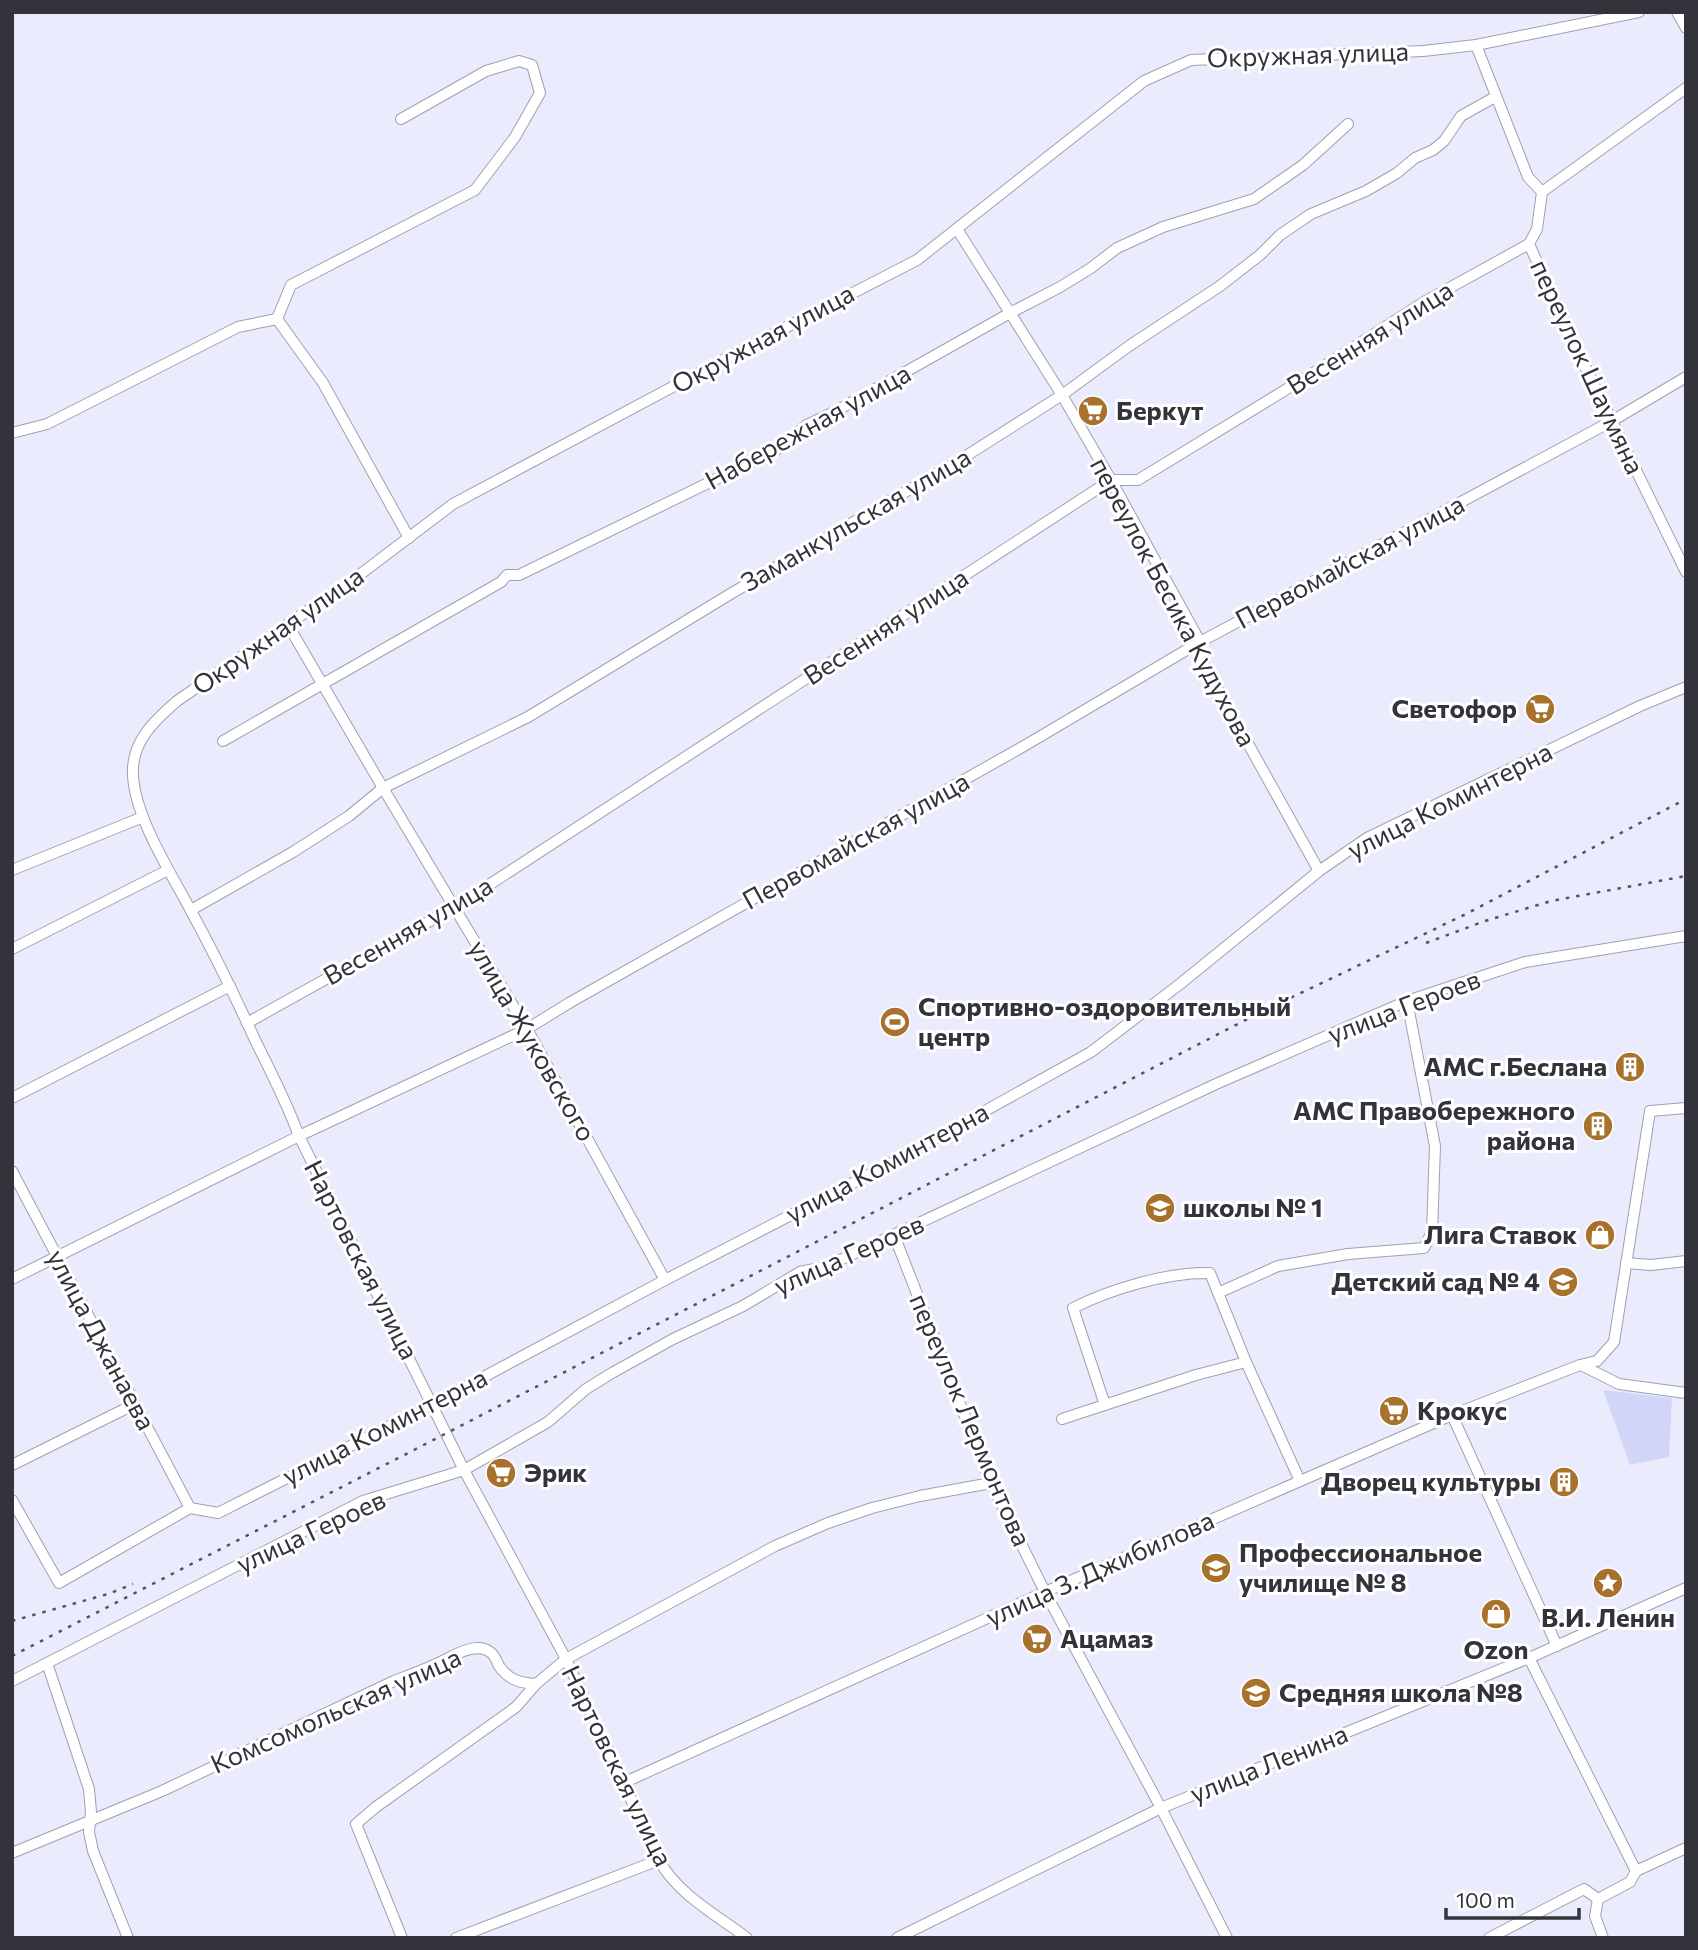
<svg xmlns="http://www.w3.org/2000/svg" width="1698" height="1950" viewBox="0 0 1698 1950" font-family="Commissioner,sans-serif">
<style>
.green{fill:#d1d6f9}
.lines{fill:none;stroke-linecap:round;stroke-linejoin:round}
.minor-casing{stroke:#9ea0b3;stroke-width:12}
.minor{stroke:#fff;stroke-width:10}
.rail{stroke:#53545e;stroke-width:2.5;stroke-dasharray:3.5 7;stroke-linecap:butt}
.labels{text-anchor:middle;stroke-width:6;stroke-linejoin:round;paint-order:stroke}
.street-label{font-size:26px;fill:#32333b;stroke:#fff}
.poi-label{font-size:26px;font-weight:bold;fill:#32333b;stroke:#fff;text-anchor:start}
</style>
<rect width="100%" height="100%" fill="#eaecfd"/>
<polygon class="green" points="1603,1390 1672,1398 1669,1457 1630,1465"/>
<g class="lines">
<g class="minor-casing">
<g id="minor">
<polyline points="1677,12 1686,28"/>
<polyline points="1476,45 1528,177 1542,192 1537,229 1529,244 1572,340 1686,572"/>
<polyline points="1542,192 1686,88"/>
<polyline points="957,229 1062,395 1111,480 1200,642 1202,661 1319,871"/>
<polyline points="277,319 291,285 475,190 515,137 540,93 532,65 519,61 486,71 401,119"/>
<polyline points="12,433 47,424 238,327 277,319 323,383 409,538"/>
<polyline points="288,625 383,788 527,1029 665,1280"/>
<polyline points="223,741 501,582 507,575 519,575 776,450 807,425 838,410 1010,313 1060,287 1091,268 1117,248 1163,227 1254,199 1303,165 1348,124"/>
<polyline points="12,870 143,817"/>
<polyline points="191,910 293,852 349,816 383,788 528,717 732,593 955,463 1062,395 1129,346 1220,286 1260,255 1280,235 1311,214 1366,191 1397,173 1415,158 1433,150 1444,141 1461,116 1495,97"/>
<polyline points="12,949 168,870"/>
<polyline points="247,1023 455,907 1111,480 1138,480 1318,370 1424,302 1529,244"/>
<polyline points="12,1098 230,986"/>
<polyline points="12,1171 190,1508"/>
<polyline points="894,1235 991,1483 1045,1592 1161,1808 1227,1938"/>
<polyline points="1626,1263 1651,1265 1686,1261"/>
<polyline points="12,1279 299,1136 527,1029 569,1003 1024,746 1200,642 1612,421 1686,377"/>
<polyline points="1218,1293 1278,1266 1348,1254 1424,1248 1432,1232 1435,1146 1407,1001"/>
<polyline points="1581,1365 1619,1384 1686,1393"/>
<path d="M1105,1405L1073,1308C1111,1289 1167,1272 1210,1273L1246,1362L1300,1481"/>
<polyline points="1452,1415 1557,1646"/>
<polyline points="1062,1419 1196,1375 1246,1362"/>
<polyline points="12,1465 135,1404"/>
<polyline points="12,1500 59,1583 190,1508 218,1513 433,1404 665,1280 886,1166 1091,1052 1180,984 1319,871 1367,838 1640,706 1686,687"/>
<polyline points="1529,1658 1636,1871"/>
<polyline points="47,1663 89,1789 91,1812 89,1832 93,1851 128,1938"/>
<polyline points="12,1681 363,1501 464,1470 548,1422 586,1389 612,1373 673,1339 743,1306 800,1272 825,1267 1216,1084 1407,1001 1525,962 1686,936"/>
<polyline points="623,1783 1045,1592 1452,1415 1580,1365 1597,1361 1614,1342 1650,1111 1686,1108"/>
<path d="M12,1853L162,1791L394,1681C407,1676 421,1671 434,1665C449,1659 474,1640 490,1652C495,1655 497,1662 499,1666C509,1680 520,1683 536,1684L566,1659L775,1546L828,1523L872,1508L920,1496L991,1483"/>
<polyline points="1598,1899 1630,1882 1636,1871 1686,1848"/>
<polyline points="1598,1899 1595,1916 1603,1938"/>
<polyline points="402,1938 356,1824 376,1807 516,1707 536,1684"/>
<polyline points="456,1938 659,1860"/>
<path d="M747,1938C717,1915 677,1894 659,1860L566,1659L464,1470L299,1136C287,1103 271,1072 255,1040C235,996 214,953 191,911C171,873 135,818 133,775C131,742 154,721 177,701L358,576L453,504L738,352L917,260L1144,81L1191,60L1423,51L1476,45L1639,12"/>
<polyline points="897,1938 1161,1808 1529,1658 1686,1588"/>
<polyline points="1489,1938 1584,1889 1598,1899"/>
</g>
</g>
<use href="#minor" class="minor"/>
<g class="rail">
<polyline points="1426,943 1485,921 1551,901 1686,876"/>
<polyline points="12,1621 108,1594 133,1584"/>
<polyline points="12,1656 412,1451 1259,1013 1464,915 1686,799"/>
</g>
</g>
<defs>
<g id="supermarket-disc" transform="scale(1.575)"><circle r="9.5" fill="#a8722d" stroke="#fff"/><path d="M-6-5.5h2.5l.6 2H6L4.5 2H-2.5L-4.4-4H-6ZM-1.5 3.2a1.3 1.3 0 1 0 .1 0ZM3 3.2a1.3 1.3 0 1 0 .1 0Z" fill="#fff"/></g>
<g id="stadium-disc" transform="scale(1.575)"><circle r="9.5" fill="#a8722d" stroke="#fff"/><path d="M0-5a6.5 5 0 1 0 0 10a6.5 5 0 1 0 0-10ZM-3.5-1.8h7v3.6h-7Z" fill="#fff"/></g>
<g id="building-disc" transform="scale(1.575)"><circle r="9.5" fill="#a8722d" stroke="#fff"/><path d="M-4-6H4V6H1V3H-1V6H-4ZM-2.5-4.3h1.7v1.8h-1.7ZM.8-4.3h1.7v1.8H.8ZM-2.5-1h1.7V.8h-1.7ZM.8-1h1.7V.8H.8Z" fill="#fff"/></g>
<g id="school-disc" transform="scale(1.575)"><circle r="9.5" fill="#a8722d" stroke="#fff"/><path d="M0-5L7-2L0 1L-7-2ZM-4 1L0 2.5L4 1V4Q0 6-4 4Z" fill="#fff"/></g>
<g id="shop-disc" transform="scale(1.575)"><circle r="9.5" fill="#a8722d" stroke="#fff"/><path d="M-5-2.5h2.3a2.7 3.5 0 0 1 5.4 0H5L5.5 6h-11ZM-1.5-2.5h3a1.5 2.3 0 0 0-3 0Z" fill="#fff"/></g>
<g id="university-disc" transform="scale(1.575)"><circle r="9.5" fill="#a8722d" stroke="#fff"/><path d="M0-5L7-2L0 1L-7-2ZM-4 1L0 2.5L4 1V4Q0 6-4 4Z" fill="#fff"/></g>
<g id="sight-disc" transform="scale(1.575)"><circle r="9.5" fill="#a8722d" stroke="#fff"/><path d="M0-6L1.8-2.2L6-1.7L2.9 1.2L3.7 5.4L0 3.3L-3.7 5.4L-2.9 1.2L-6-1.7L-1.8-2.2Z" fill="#fff"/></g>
</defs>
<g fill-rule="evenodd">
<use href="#supermarket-disc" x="1093" y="411"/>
<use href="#supermarket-disc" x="1540" y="709"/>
<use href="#stadium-disc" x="895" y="1022"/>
<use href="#building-disc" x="1630" y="1067"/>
<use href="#building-disc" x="1598" y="1126"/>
<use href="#school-disc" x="1160" y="1208"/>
<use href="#shop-disc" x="1600" y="1235"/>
<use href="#school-disc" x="1563" y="1282"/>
<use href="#supermarket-disc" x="1394" y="1411"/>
<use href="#supermarket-disc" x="501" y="1473"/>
<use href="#building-disc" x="1564" y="1482"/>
<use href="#university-disc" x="1216" y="1568"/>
<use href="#sight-disc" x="1608" y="1583"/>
<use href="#shop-disc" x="1496" y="1614"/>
<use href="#supermarket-disc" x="1037" y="1639"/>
<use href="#school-disc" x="1256" y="1693"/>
</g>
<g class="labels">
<g class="street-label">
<text transform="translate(1308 55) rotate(-2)" y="9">Окружная улица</text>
<text transform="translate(1370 338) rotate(-32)" y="9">Весенняя улица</text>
<text transform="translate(763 339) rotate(-28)" y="9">Окружная улица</text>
<text transform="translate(1587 367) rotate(65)" y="9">переулок Шаумяна</text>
<text transform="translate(808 427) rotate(-29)" y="9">Набережная улица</text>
<text transform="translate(856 520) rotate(-30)" y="9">Заманкульская улица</text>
<text transform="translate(1350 562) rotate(-28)" y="9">Первомайская улица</text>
<text transform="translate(1173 602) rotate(62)" y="9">переулок Бесика Кудухова</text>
<text transform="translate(886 627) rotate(-33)" y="9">Весенняя улица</text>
<text transform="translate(278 631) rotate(-35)" y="9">Окружная улица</text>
<text transform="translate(1450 801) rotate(-27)" y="9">улица Коминтерна</text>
<text transform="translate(856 841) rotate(-29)" y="9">Первомайская улица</text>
<text transform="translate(408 931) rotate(-30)" y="9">Весенняя улица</text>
<text transform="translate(1404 1007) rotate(-21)" y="9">улица Героев</text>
<text transform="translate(532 1041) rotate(60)" y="9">улица Жуковского</text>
<text transform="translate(887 1163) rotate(-28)" y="9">улица Коминтерна</text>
<text transform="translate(849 1255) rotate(-24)" y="9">улица Героев</text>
<text transform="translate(361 1260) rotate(63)" y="9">Нартовская улица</text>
<text transform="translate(101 1340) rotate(62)" y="9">улица Джанаева</text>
<text transform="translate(970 1420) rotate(67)" y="9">переулок Лермонтова</text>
<text transform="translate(385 1427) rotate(-27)" y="9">улица Коминтерна</text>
<text transform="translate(311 1532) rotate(-25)" y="9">улица Героев</text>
<text transform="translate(1100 1569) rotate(-24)" y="9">улица З. Джибилова</text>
<text transform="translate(336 1711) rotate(-24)" y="9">Комсомольская улица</text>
<text transform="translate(1269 1764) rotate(-22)" y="9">улица Ленина</text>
<text transform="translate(617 1766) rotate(64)" y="9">Нартовская улица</text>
</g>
<g class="poi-label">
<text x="1116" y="420">Беркут</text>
<text x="1517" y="718" text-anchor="end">Светофор</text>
<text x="918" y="1016">Спортивно-оздоровительный<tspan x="918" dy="30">центр</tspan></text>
<text x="1607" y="1076" text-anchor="end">АМС г.Беслана</text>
<text x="1575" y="1120" text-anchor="end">АМС Правобережного<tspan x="1575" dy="30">района</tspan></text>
<text x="1183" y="1217">школы № 1</text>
<text x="1577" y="1244" text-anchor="end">Лига Ставок</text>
<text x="1540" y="1291" text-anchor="end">Детский сад № 4</text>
<text x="1417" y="1420">Крокус</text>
<text x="524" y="1482">Эрик</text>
<text x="1541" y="1491" text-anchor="end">Дворец культуры</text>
<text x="1239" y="1562">Профессиональное<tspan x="1239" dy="30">училище № 8</tspan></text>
<text x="1608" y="1627" text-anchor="middle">В.И. Ленин</text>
<text x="1060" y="1648">Ацамаз</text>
<text x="1496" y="1659" text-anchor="middle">Ozon</text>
<text x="1279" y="1702">Средняя школа №8</text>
</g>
</g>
<rect width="1698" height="1950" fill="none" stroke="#32333b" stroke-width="28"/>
<path d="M1446 1908v10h133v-10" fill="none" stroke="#32333b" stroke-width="3.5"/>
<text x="1456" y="1908" font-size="21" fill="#32333b" stroke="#ffffff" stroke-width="5" paint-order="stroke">100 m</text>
</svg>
